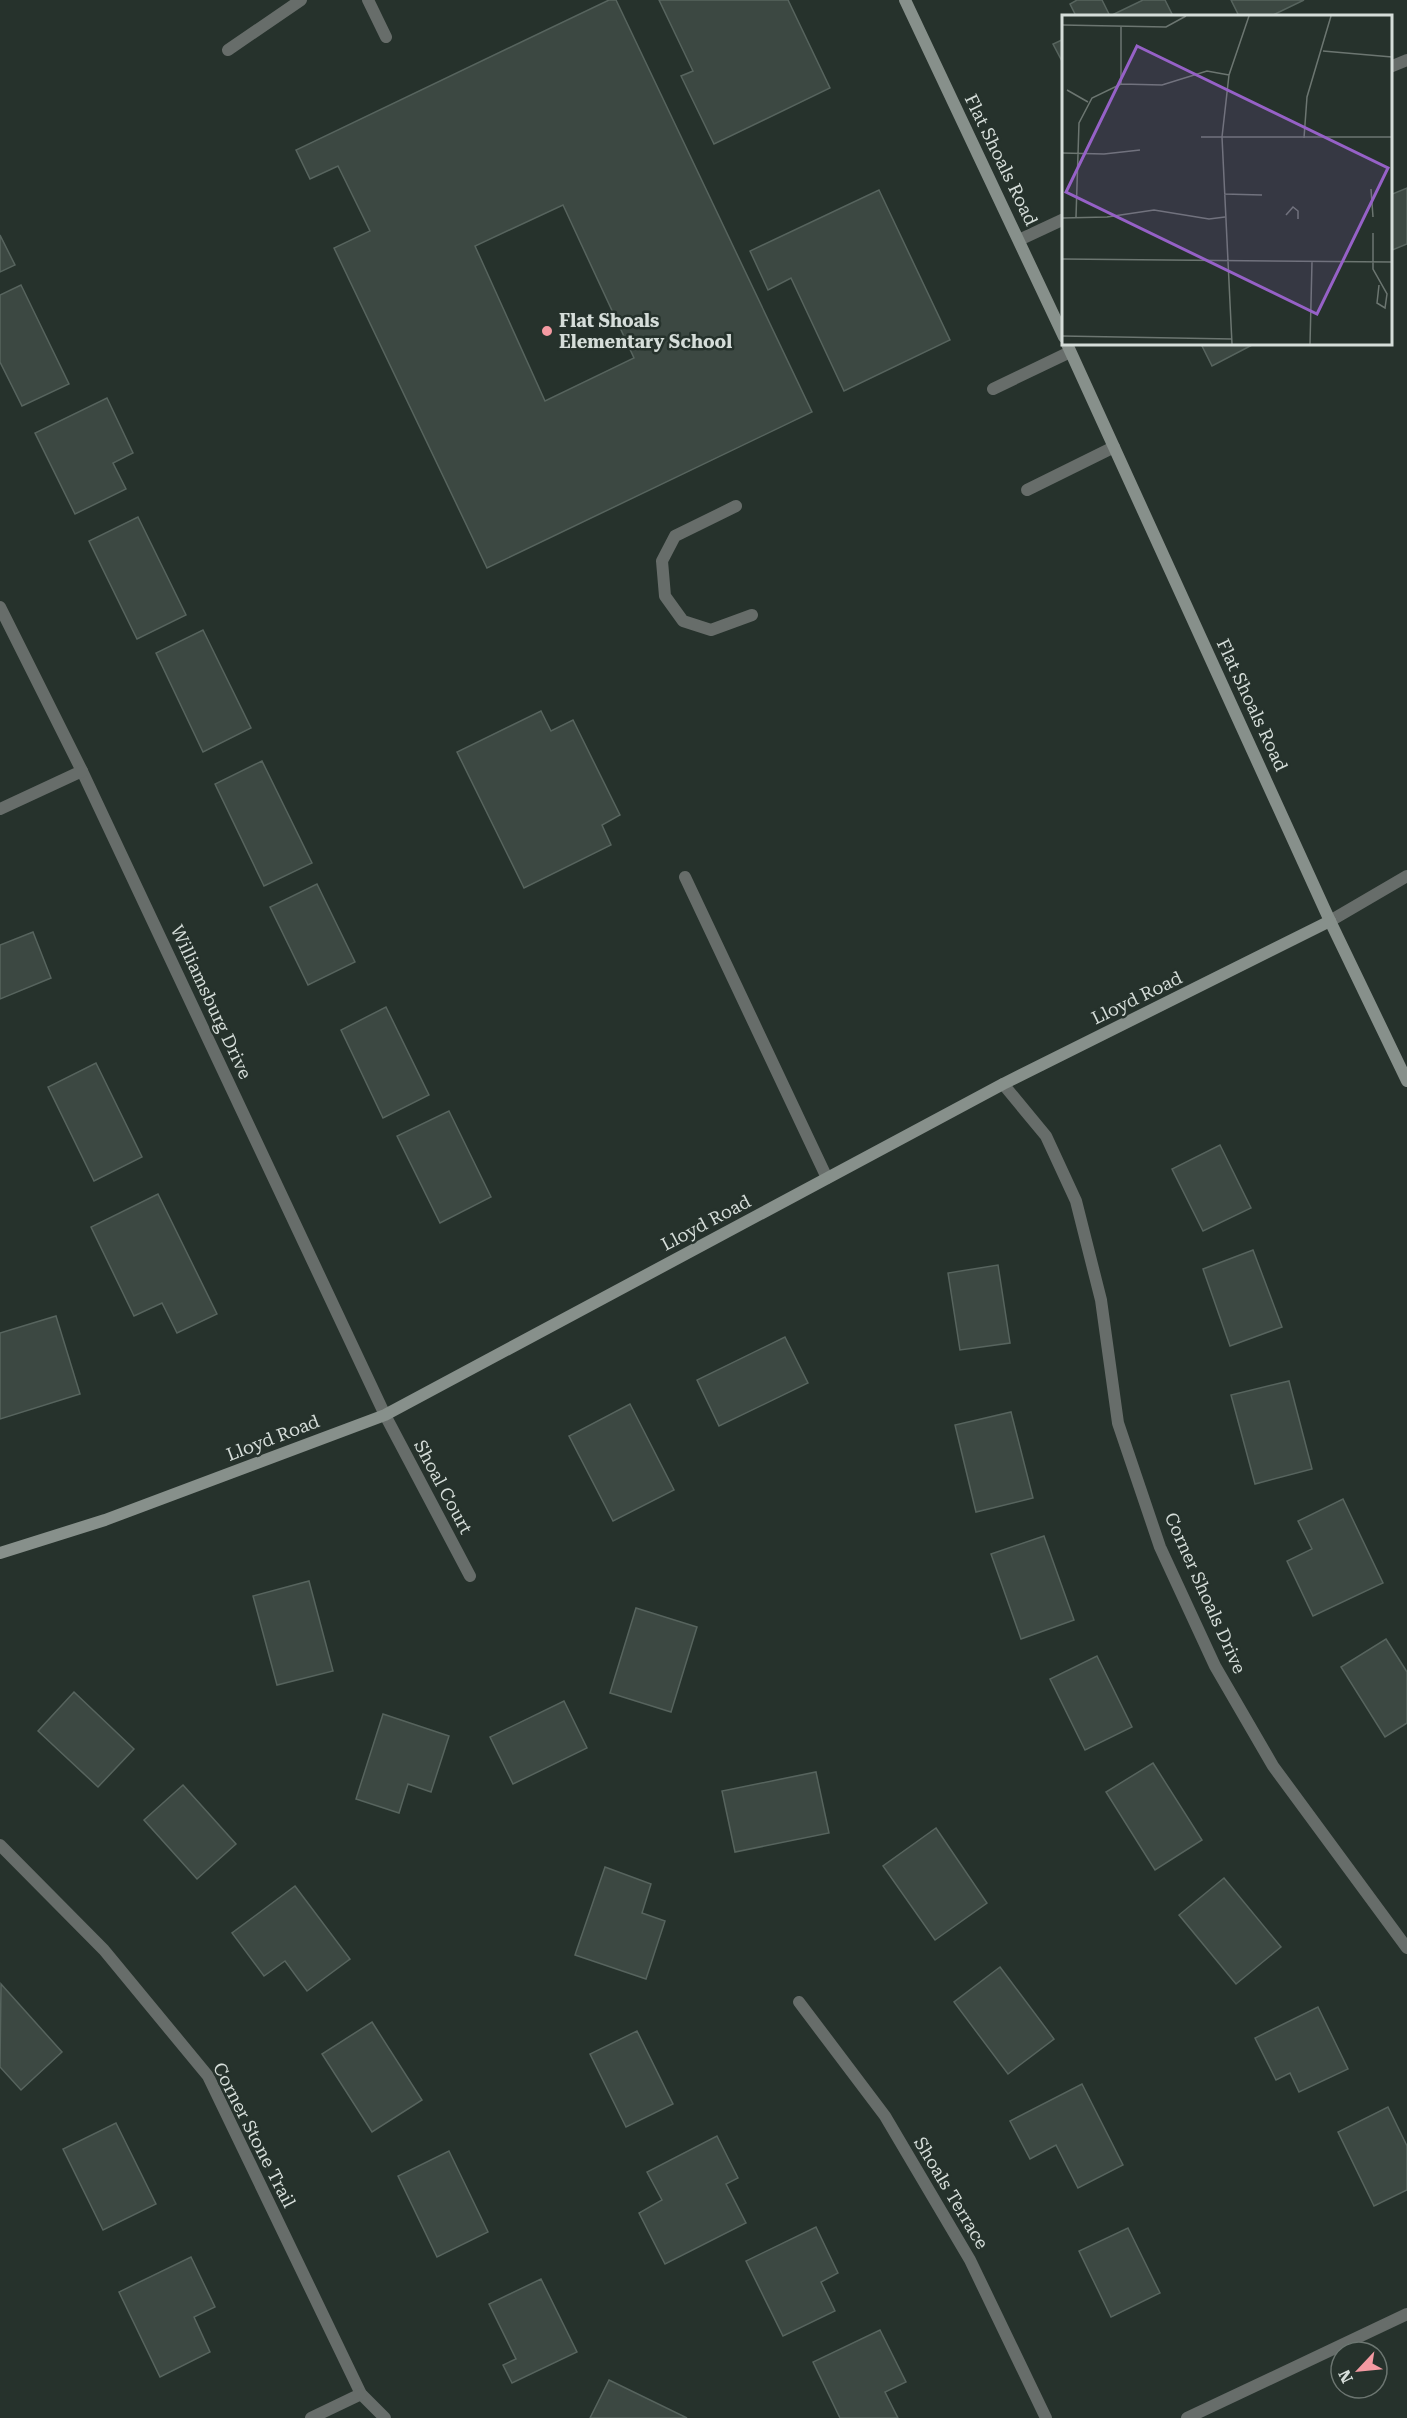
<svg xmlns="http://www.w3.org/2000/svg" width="1407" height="2418" viewBox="0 0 1407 2418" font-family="'Roboto Serif',serif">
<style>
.building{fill:#3c4842;stroke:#57645e;stroke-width:1.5;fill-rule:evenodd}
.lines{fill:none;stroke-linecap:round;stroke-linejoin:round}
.lane{stroke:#676d6a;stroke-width:12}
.street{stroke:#676d6a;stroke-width:12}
.secondary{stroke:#87908b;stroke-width:12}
.poi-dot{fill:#f49aa2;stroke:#26322c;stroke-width:2}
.labels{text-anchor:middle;stroke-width:5;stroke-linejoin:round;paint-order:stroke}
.street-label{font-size:18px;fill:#d5ddd9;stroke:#26322c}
.poi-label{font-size:18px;font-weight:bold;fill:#d5ddd9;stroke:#26322c;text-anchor:start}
.inset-road{fill:none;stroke:#6c7671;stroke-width:1.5}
.view{fill:#9661c7;fill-opacity:0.15;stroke:#9661c7;stroke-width:3}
.inset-edge{fill:none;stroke:#d5ddd9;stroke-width:3}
</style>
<rect width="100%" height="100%" fill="#26322c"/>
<g class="building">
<path d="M609,0H616L812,412L487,568L334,248L370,231L338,166L310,179L296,150ZM563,205L634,358L545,401L475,246Z"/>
<polygon points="659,0 788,0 830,88 714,144 681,76 693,71"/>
<polygon points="1077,0 1102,0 1110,16 1143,0 1165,0 1173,16 1076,16 1070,4"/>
<polygon points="1231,0 1304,0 1271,16 1239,16"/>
<polygon points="1064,39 1064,65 1053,44"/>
<polygon points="1407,188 1407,244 1390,251 1390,195"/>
<polygon points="879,190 950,340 844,391 791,278 768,290 750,251"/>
<polygon points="0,235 15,265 0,272"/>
<polygon points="21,285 69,384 22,406 0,362 0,295"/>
<polygon points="1201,344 1254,344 1212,366"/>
<polygon points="107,398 133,453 113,463 126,489 75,514 35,433"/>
<polygon points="138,517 186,615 137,639 89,541"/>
<polygon points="203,630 251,728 203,752 156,653"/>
<polygon points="541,711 551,731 573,720 620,815 602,825 611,845 524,888 457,752"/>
<polygon points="262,761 312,863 264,886 215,784"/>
<polygon points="317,884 355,962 308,985 270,907"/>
<polygon points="33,932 51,978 0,999 0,945"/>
<polygon points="386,1007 429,1095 383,1118 341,1030"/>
<polygon points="96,1063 142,1157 94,1181 48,1087"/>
<polygon points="449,1111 491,1197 440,1223 397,1136"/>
<polygon points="1220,1145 1251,1208 1203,1231 1172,1169"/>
<polygon points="158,1194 217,1314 177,1333 162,1303 134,1316 91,1227"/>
<polygon points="1253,1250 1282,1327 1230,1346 1203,1269"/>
<polygon points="998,1265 1010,1343 960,1350 948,1273"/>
<polygon points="56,1316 80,1394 0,1419 0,1333"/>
<polygon points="785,1337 808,1383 719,1426 697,1380"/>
<polygon points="1289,1381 1312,1469 1255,1484 1231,1395"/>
<polygon points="630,1404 674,1490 613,1521 569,1436"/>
<polygon points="1011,1412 1033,1498 976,1512 955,1425"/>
<polygon points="1343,1499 1383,1583 1313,1616 1287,1561 1312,1549 1298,1521"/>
<polygon points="1044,1536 1074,1620 1021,1639 991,1554"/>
<polygon points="309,1581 333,1671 277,1685 253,1596"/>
<polygon points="636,1608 697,1627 671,1712 610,1693"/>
<polygon points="1386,1639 1407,1672 1407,1723 1385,1737 1341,1667"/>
<polygon points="1097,1656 1132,1727 1085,1750 1050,1679"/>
<polygon points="74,1692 134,1749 98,1787 38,1731"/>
<polygon points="564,1701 587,1748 513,1784 490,1737"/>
<polygon points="383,1714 449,1736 431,1792 408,1784 399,1813 356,1799"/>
<polygon points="1153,1763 1202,1840 1155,1870 1106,1792"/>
<polygon points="816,1772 829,1833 735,1852 722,1791"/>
<polygon points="183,1785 236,1844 197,1879 144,1820"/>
<polygon points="936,1828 987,1903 935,1940 883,1866"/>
<polygon points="605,1867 651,1884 642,1913 665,1921 646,1979 575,1955"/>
<polygon points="1224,1878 1281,1947 1236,1984 1179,1915"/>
<polygon points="295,1886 350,1959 307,1991 285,1961 264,1976 232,1933"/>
<polygon points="1000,1967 1054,2039 1008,2074 954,2002"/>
<polygon points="1,1984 62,2052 21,2090 0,2067"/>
<polygon points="1318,2007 1348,2069 1299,2092 1290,2073 1276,2080 1255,2038"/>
<polygon points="372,2022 422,2100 372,2132 322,2054"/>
<polygon points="637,2031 673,2104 626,2127 590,2054"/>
<polygon points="1082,2084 1123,2165 1078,2188 1056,2145 1030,2159 1010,2121"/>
<polygon points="1388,2107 1407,2146 1407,2190 1374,2206 1338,2132"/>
<polygon points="116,2123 156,2204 103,2230 63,2149"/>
<polygon points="717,2136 738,2178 726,2184 746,2223 665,2264 639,2213 662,2200 647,2172"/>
<polygon points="449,2151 488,2232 437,2257 398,2176"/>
<polygon points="816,2227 838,2273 821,2282 835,2311 783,2336 746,2261"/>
<polygon points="1128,2228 1160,2293 1111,2317 1079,2251"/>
<polygon points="191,2257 215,2307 194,2317 210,2352 160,2377 119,2292"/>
<polygon points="541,2279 577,2352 512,2383 503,2365 516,2359 489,2304"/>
<polygon points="880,2330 906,2382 885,2392 898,2418 840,2418 813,2362"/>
<polygon points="609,2380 687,2418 590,2418"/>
</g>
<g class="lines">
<g class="lane">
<polyline points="368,0 386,37"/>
<polyline points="228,50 301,0"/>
<polyline points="993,389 1070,352"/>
<polyline points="1027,490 1114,447"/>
<polyline points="736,506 675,536 662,561 665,596 683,621 711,630 752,615"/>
<polyline points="685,877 827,1178"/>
</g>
<g class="street">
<polyline points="1390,67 1407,60"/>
<polyline points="1019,240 1064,219"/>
<polyline points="0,607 82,771 385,1415 470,1576"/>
<polyline points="0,809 82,771"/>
<polyline points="1330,921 1407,876"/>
<polyline points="1003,1084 1046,1136 1076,1201 1101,1300 1118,1423 1160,1547 1215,1666 1273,1766 1407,1948"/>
<polyline points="0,1845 104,1950 208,2076 361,2394 385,2418"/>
<polyline points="799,2002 885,2116 970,2260 1046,2418"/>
<polyline points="311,2418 361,2394"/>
<polyline points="1187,2418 1407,2314"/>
</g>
<g class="secondary">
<polyline points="905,0 1064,337"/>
<polyline points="1067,344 1330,921 1407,1081"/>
<polyline points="0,1553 105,1520 385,1415 1003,1084 1330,921"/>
</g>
</g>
<circle class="poi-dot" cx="547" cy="331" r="6"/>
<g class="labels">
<g class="street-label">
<text transform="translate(1001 160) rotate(64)" y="6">Flat Shoals Road</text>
<text transform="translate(1252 705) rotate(65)" y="6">Flat Shoals Road</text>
<text transform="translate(1137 998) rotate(-26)" y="6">Lloyd Road</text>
<text transform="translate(211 1002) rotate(65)" y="6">Williamsburg Drive</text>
<text transform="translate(706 1223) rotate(-28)" y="6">Lloyd Road</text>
<text transform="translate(273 1438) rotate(-21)" y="6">Lloyd Road</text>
<text transform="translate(443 1487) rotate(62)" y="6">Shoal Court</text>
<text transform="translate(1205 1593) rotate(66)" y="6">Corner Shoals Drive</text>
<text transform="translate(254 2135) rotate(63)" y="6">Corner Stone Trail</text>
<text transform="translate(951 2193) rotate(59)" y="6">Shoals Terrace</text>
</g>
<g class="poi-label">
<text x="559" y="327">Flat Shoals<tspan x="559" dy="21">Elementary School</tspan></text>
</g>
</g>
<g transform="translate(1062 15)">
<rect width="330" height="330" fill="#26322c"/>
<path class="inset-road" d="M0,10L104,12L124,1M261,36L330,42M59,69V12M5,75L26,87M139,122H330M242,123L245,82L269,1M0,138L42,139L78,135M309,174L311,202M162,179L200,180M224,200L231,192L236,196V204M14,202L17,108L30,83L59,69L100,70L145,56L167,60M0,203L45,202L92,195L147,204L163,202M311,218V254L325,279L323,293L315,288L317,270M0,244L330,247M0,321L170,324M170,329L160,122L167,60L187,1M248,329L250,247"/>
<path class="view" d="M75,31L326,153L255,299L4,177Z"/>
<rect width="330" height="330" class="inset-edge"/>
</g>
<g transform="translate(1359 2370) rotate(244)"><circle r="28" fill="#26322c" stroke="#6c7671" stroke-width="1.5"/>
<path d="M0-4.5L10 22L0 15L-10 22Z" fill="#f49aa2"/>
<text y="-9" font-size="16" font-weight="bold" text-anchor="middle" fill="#d5ddd9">N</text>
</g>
</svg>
